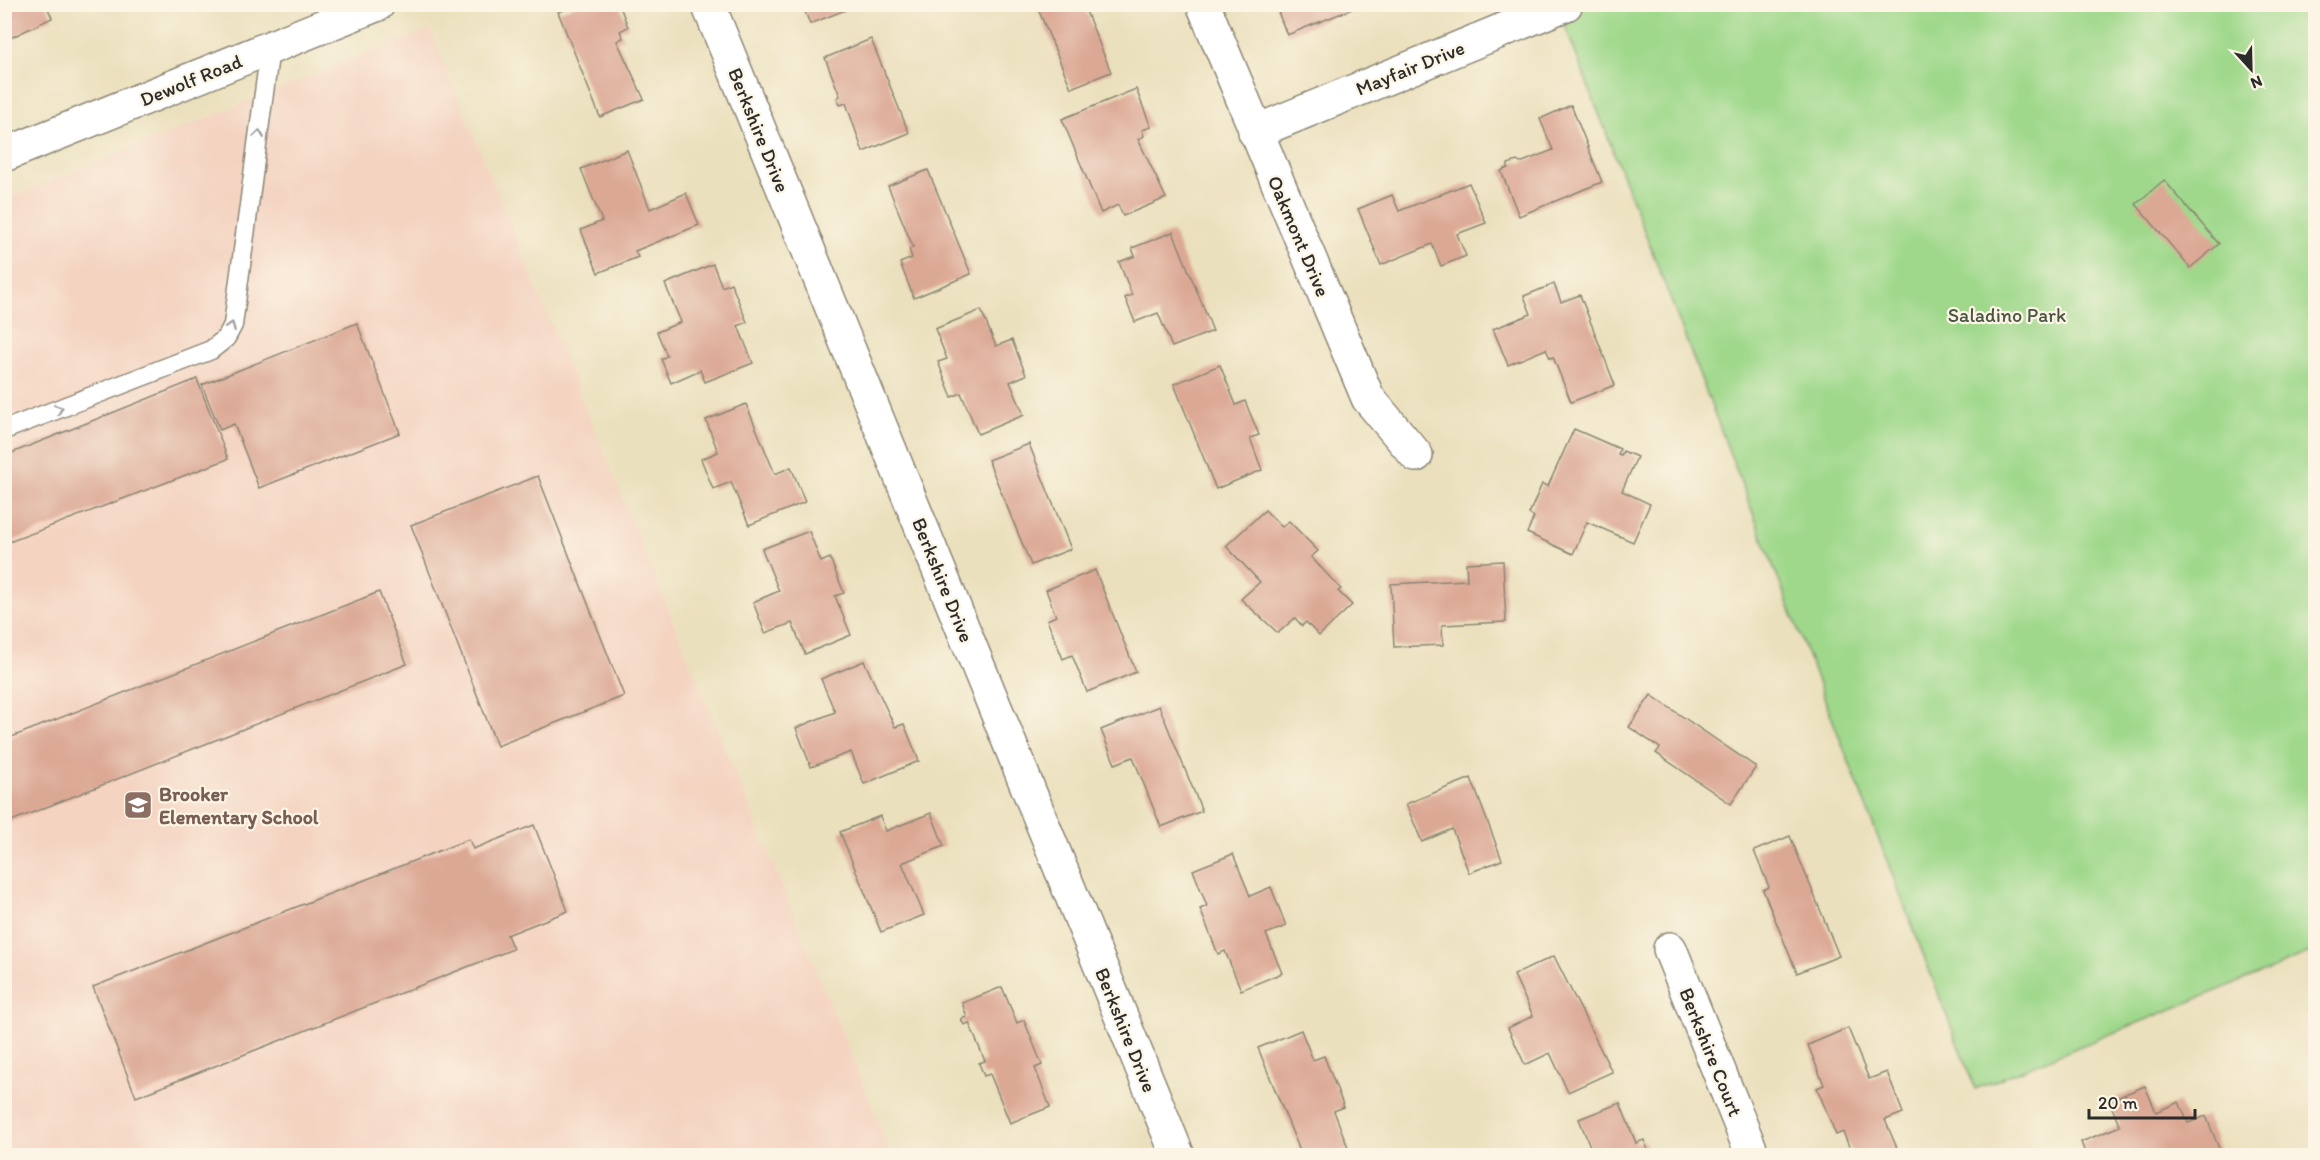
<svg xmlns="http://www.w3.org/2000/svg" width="2320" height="1160" viewBox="0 0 2320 1160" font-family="Itim,sans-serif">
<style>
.built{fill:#f4d3c1}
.green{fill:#9fd88b;stroke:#65825b;stroke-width:1.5}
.building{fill:#dba894}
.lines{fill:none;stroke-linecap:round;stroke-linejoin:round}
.service-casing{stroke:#8b8674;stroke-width:21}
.minor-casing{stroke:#8b8674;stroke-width:36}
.service{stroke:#fff;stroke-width:18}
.minor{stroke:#fff;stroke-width:33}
.oneway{stroke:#a0a0a0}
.labels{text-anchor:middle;stroke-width:4.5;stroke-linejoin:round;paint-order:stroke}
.street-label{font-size:20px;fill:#2b2b2b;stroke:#fcf5e5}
.park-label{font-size:20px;fill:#485643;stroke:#fcf5e5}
.education-label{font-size:20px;font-weight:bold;fill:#785e54;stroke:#fcf5e5;text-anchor:start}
</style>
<rect width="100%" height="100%" fill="#fcf5e5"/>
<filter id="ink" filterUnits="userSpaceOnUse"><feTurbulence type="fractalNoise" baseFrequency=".0167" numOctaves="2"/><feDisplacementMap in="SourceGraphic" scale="12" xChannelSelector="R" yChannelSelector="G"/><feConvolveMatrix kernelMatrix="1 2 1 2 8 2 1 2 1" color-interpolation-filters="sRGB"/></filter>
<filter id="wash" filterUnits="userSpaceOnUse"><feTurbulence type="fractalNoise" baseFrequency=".008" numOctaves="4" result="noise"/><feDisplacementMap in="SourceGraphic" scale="24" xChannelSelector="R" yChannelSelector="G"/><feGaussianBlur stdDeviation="1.35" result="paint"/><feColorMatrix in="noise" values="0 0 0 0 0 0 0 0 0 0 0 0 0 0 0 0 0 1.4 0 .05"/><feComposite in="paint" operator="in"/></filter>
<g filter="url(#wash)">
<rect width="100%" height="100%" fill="#ebe0bd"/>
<polygon class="built" points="430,29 892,1155 5,1156 5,199"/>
<polygon class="green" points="1557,5 2315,5 2315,951 1975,1089"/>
<g id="blocks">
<g class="building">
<polygon points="4,4 46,4 52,18 4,41"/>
<polygon points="578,4 619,4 628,27 620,31 623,38 617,41 644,99 600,117 558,12"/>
<polygon points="802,4 858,4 858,5 810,24"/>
<polygon points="1036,4 1083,4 1111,72 1071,88"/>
<polygon points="1275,4 1362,4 1362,5 1287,35"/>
<polygon points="871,39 909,133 863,152 846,103 840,105 837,98 840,96 825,58"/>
<polygon points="1136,89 1151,127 1142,130 1144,136 1138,139 1166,198 1123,216 1118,205 1101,213 1062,119"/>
<polygon points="1571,105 1602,182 1519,216 1501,171 1508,168 1508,164 1517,161 1520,163 1553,150 1540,119"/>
<polygon points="627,150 650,209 686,193 699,225 635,251 638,257 598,273 581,230 602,221 581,169"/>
<polygon points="928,170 971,274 914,298 900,263 912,258 909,249 913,247 888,186"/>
<polygon points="2164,180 2219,244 2190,268 2136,204"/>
<polygon points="1469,183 1486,223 1457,234 1466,256 1441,266 1432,244 1381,265 1358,209 1392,195 1399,211"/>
<polygon points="1173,232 1213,331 1172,347 1158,313 1135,322 1125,298 1132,295 1119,262 1135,256 1132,248"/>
<polygon points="713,264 722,287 731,283 747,322 738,326 753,363 705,382 700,370 671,383 661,359 667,356 657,332 681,322 665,284"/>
<polygon points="1554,284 1561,302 1580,295 1615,385 1571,402 1553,357 1550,358 1546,349 1508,365 1493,329 1531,314 1524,296"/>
<polygon points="981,310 996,346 1012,340 1026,375 1010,382 1024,415 978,434 961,393 952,397 938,362 947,359 935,329"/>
<polygon points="357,323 400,433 259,488 234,424 220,430 202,385"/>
<polygon points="1220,365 1236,405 1245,401 1259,435 1250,438 1262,470 1216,489 1174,384"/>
<polygon points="197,379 228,459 4,544 4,456"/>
<polygon points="746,404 775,474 791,467 805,502 749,525 731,482 713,489 701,459 718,452 706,420"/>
<polygon points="1574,429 1620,449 1618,454 1621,455 1623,451 1637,457 1622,491 1650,504 1633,542 1587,522 1573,554 1527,533 1534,517 1529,514 1542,484 1548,486"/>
<polygon points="1029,444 1071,549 1031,565 988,460"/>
<polygon points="538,476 624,696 497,746 411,525"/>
<polygon points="1265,510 1282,527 1289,521 1318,551 1311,557 1341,589 1338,591 1352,605 1319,636 1306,622 1302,626 1295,618 1278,633 1241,599 1260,582 1226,546"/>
<polygon points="809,531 821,562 830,558 844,593 835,596 851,635 805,654 792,623 765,633 753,602 779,591 762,549"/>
<polygon points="1503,561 1506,622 1442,625 1443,645 1394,647 1391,584 1467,580 1466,563"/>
<polygon points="1095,570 1136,672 1087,692 1072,655 1063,659 1047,620 1056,616 1046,590"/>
<polygon points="379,592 407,664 4,824 4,740"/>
<polygon points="864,661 895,727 904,724 919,761 864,784 851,752 811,767 796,728 835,712 821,679"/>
<polygon points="1651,695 1756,767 1731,804 1656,753 1660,748 1629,727"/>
<polygon points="1159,706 1202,811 1161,827 1133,757 1115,764 1101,730"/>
<polygon points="1471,778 1502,860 1469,873 1452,829 1422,842 1406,804"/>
<polygon points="931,813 944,846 902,863 924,915 881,932 840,832 880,816 886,831"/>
<polygon points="534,825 568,911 507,935 513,949 136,1097 93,987 469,839 473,849"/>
<polygon points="1790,836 1839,956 1797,973 1763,890 1769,887 1754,851"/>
<polygon points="1233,854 1250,896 1271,887 1286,926 1266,934 1282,973 1241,990 1225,951 1218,954 1200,909 1207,906 1193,870"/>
<polygon points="1554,956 1612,1072 1568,1092 1550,1053 1525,1065 1508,1028 1533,1016 1514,975"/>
<polygon points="1002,987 1017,1023 1024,1020 1042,1065 1035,1068 1050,1107 1010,1123 990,1074 984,1076 979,1063 985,1061 969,1023 964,1025 961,1019 967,1017 962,1003"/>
<polygon points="2316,1006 2316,1020 2315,1020 2310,1008"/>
<polygon points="1848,1028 1869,1079 1887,1072 1903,1113 1885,1120 1897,1148 1879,1156 1853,1156 1843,1132 1836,1135 1817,1088 1824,1085 1808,1045"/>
<polygon points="1301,1030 1313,1060 1324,1056 1344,1107 1334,1111 1349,1150 1335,1156 1302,1156 1258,1048"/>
<polygon points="2145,1086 2156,1112 2179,1102 2188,1123 2206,1116 2222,1156 2086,1156 2081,1142 2120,1126 2109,1101"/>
<polygon points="1620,1103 1636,1143 1644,1140 1650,1156 1594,1156 1579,1119"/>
</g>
</g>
</g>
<g filter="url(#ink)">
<use href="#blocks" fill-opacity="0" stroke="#8b8674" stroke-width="1.5"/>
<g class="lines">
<g class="service-casing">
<polyline id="service" points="4,430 211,350 226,338 233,325 270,48"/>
</g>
<g class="minor-casing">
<g id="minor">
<polyline points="708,4 1178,1156"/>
<polyline points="1203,4 1368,398 1416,455"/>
<polyline points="1255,132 1566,4"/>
<polyline points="4,155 378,4"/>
<polyline points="1670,949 1753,1156"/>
</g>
</g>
<use href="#service" class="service"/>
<use href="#minor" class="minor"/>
</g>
<defs><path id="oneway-chevron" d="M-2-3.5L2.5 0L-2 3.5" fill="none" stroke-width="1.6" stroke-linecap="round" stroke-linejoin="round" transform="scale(1.5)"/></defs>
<g class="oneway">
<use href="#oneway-chevron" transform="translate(259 134) rotate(-82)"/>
<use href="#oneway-chevron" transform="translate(231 326) rotate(-68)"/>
<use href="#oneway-chevron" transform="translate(59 409) rotate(-21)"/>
</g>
</g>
<defs>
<g id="school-square" transform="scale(1.5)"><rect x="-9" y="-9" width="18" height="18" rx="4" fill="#8d6e63" stroke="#fcf5e5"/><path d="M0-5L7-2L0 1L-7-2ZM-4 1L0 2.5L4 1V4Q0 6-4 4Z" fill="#fff"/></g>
</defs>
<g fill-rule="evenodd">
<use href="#school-square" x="138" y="805"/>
</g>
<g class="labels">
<g class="street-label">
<text transform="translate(1410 68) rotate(-22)" y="7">Mayfair Drive</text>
<text transform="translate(191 80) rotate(-22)" y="7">Dewolf Road</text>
<text transform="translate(759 130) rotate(68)" y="7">Berkshire Drive</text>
<text transform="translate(1299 236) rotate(67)" y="7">Oakmont Drive</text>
<text transform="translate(943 580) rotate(68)" y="7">Berkshire Drive</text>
<text transform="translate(1126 1030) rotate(68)" y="7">Berkshire Drive</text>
<text transform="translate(1711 1052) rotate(68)" y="7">Berkshire Court</text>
</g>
<g class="park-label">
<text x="2007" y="322">Saladino Park</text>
</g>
<g class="education-label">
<text x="159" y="801">Brooker<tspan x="159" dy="23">Elementary School</tspan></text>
</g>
</g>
<rect width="2320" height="1160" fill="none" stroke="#fcf5e5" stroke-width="24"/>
<g transform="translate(2251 69) rotate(158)" stroke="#fcf5e5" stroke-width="4.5" paint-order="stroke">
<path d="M0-4.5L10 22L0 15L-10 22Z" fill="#2b2b2b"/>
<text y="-9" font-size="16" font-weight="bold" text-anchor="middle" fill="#2b2b2b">N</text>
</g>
<path d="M2089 1109v9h106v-9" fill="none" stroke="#2b2b2b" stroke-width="3"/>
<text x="2098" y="1109" font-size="18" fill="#2b2b2b" stroke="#fcf5e5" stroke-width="4.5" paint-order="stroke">20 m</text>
</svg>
